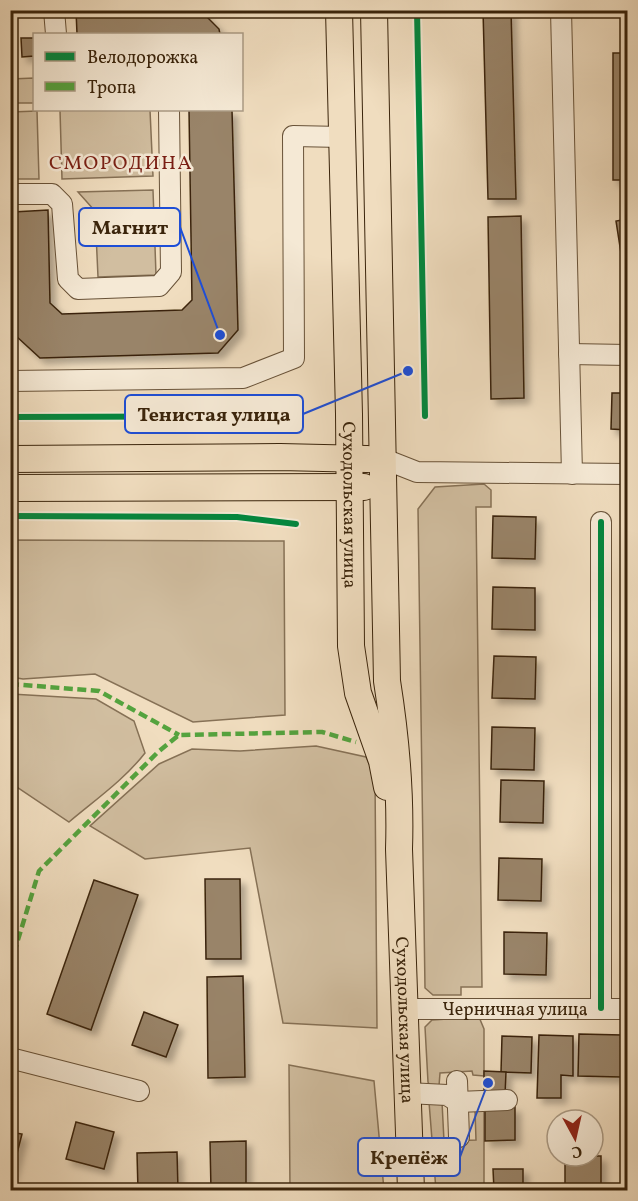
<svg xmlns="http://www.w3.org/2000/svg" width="638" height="1201" viewBox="0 0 638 1201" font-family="Vollkorn,serif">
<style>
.green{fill:#d1bea0;stroke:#867156;stroke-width:1.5}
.building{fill:#998469;stroke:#3a240b;stroke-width:1.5;filter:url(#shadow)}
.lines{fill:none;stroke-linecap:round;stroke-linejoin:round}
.minor-casing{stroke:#685238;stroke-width:22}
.major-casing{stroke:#3a240b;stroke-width:28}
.minor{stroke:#f5e9d5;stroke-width:20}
.major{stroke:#f0ddbf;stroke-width:26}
.quiet{stroke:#54a33e;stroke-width:4.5;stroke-dasharray:9 4.5;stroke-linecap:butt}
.cycleway-casing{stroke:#f5e9d5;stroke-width:10}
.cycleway{stroke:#00873e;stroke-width:6}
.labels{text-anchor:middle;stroke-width:5;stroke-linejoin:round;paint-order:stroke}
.street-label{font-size:18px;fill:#3a240b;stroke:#f5e9d5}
.neighbourhood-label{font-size:20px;letter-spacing:1.5px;fill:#7a1f14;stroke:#f5e9d5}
.leader{fill:none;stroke:#1d4ed8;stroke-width:2}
.callout-dot{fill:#1d4ed8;stroke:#f5e9d5;stroke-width:2}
.callout{fill:#f5e9d5;stroke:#1d4ed8;stroke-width:2}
.callout-label{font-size:20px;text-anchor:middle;font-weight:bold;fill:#3a240b}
</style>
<defs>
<filter id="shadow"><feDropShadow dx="5.5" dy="5.5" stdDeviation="3" flood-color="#0004"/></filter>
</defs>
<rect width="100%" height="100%" fill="#f0ddbf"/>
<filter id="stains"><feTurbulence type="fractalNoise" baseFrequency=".00333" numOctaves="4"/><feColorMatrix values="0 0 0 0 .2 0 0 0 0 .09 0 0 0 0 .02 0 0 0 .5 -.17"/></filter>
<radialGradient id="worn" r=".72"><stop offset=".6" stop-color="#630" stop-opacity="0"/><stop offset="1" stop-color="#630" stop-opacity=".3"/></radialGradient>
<g class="green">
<polygon points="34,78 34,103 11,103 11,79"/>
<polygon points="60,110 150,110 153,176 62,179"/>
<polygon points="37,111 39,179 11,179 11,112"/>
<polygon points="153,190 156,275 98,277 95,211 78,192"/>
<polygon points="484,484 491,490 491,507 476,507 482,987 461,987 461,995 433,995 425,988 418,509 435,487"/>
<polygon points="11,540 284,541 285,715 193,722 95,674 23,679 11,677"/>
<path d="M11,694L96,699L134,721L145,753C124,780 95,800 69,822L11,783Z"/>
<polygon points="316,746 366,757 375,777 377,1028 283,1023 250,848 145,859 90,826 159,764 192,749 240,751"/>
<polygon points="479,1017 484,1029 484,1076 473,1075 472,1071 440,1073 439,1086 430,1086 428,1082 425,1027 432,1020"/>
<polygon points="289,1065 374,1081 384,1190 290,1190"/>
<polygon points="429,1102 442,1102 444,1141 476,1140 475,1110 484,1108 484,1190 436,1190"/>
</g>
<g class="building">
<polygon points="76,10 200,10 219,29 220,34 77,34"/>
<polygon points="483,10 511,10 516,199 488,199"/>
<polygon points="21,38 34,38 34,56 22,57"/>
<rect x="613" y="53" width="15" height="127"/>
<polygon points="189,110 232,110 238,330 218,353 40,358 16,336 13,212 48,210 50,303 62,314 182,310 192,300"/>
<polygon points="521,216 524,398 491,399 488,217"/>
<polygon points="628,219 628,298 616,221"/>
<polygon points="612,393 628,393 628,430 611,429"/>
<polygon points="493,516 536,517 535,559 492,558"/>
<polygon points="493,587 535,588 535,630 492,629"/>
<polygon points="494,656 536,657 535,699 492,698"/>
<polygon points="492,727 535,728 534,770 491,769"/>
<polygon points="501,780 544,781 543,823 500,822"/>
<polygon points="499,858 542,859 541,901 498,900"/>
<polygon points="205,879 240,879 241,959 206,959"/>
<polygon points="94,880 138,895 91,1030 47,1014"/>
<polygon points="504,932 547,933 546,975 504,974"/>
<polygon points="243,976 245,1077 208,1078 207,977"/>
<polygon points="144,1012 178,1025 166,1057 132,1045"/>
<polygon points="579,1034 622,1035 621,1077 578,1076"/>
<polygon points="539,1035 573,1036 573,1076 561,1075 561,1098 537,1098"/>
<polygon points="502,1036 532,1037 531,1073 501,1072"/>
<polygon points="484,1071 506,1072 505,1095 484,1094"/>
<polygon points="515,1107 515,1140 485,1141 485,1108"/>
<polygon points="76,1122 114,1132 104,1169 66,1159"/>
<polygon points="10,1132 22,1134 11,1177 10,1177"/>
<polygon points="246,1141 246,1190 211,1190 210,1142"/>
<polygon points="177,1152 178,1190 138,1190 137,1153"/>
<rect x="565" y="1156" width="36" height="34"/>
<polygon points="493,1169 523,1169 523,1190 494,1190"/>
</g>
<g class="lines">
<g class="minor-casing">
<g id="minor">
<polyline points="54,10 56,34"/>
<polyline points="561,10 572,474"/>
<polyline points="10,194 52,194 62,204 68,279 78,289 159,286 171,272 169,110"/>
<polyline points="569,354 628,355"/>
<polyline points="10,381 243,378 294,358 293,136 342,137"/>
<polyline points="384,459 417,472 628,474"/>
<polyline points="601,1008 601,522"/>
<path id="s1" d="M403,1009H628"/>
<polyline points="10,1058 139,1091"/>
<polyline points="457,1081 459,1137"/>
<polyline points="407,1093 447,1095 458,1102 507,1100"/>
</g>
</g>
<g class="major-casing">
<g id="major">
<path id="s2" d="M339,10L349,414L351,646L358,693L382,761L387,787"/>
<path id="s3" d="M374,10L387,681C396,738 401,791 399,849L411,1190"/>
<polyline points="10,459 280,457 367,459"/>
<polyline points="10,488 364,487"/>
</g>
</g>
<use href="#minor" class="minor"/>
<use href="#major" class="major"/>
<g class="quiet">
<polyline points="10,684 99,691 179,735"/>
<polyline points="10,966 39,871 158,752 179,735 322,732 356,742"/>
</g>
<g class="cycleway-casing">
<g id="cycleway">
<polyline points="417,10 425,416"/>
<polyline points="10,417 297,416"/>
<polyline points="10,516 237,517 296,524"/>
<polyline points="601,1008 601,522"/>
</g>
</g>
<use href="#cycleway" class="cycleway"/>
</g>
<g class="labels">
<g class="street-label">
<text dy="6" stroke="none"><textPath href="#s2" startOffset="495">Суходольская улица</textPath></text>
<text dy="6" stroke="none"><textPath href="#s1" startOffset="112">Черничная улица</textPath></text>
<text dy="6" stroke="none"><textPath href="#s3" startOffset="1011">Суходольская улица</textPath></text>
</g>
<g class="neighbourhood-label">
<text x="121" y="169">СМОРОДИНА</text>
</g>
</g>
<path class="leader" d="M220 335L180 227M408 371L303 414M488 1083L460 1157"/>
<g class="callout-dot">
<circle cx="220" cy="335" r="6"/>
<circle cx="408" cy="371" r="6"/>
<circle cx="488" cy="1083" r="6"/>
</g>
<g class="callout">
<rect x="79" y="208" width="101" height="38" rx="6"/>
<rect x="125" y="395" width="178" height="38" rx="6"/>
<rect x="358" y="1138" width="102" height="38" rx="6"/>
</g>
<g class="callout-label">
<text x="130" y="234">Магнит</text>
<text x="214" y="421">Тенистая улица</text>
<text x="409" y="1164">Крепёж</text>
</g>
<rect width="638" height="1201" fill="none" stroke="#f0ddbf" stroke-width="36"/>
<rect x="12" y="12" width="614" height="1177" fill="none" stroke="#3a240b" stroke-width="3"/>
<rect x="18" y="18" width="602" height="1165" fill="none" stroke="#3a240b" stroke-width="1.5"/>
<rect x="33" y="33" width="210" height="78" fill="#f5e9d5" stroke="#aa9a84" stroke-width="1.5"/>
<rect x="45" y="52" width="30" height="9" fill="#00873e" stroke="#aa9a84" stroke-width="1.5"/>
<text x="87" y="63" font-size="18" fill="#3a240b">Велодорожка</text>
<rect x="45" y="82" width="30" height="9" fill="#54a33e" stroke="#aa9a84" stroke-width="1.5"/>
<text x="87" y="93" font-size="18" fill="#3a240b">Тропа</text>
<g transform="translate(575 1138) rotate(172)"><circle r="28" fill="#f5e9d5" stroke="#aa9a84" stroke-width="1.5"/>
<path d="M0-4.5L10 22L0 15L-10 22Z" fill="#8f2418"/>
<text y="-9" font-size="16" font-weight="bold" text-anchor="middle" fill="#3a240b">С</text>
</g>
<rect width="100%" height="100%" filter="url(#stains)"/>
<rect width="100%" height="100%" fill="url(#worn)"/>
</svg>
